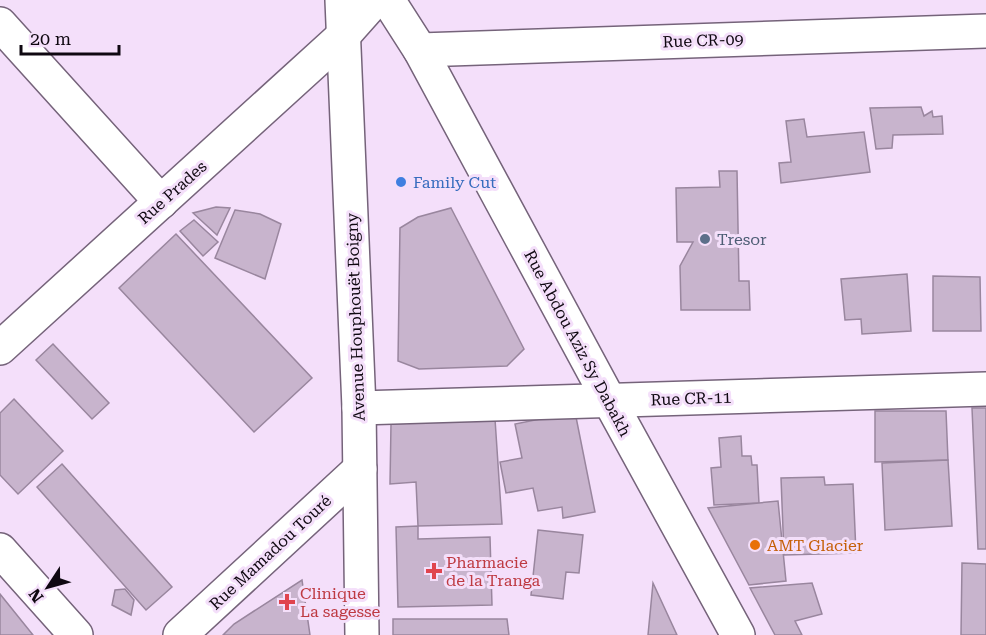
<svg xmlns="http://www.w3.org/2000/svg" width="986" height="635" viewBox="0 0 986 635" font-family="'Roboto Serif',serif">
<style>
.building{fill:#c8b4cd;stroke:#99869e;stroke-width:1.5}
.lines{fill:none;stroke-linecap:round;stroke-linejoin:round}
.minor-casing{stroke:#75637a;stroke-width:36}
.major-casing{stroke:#75637a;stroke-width:36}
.minor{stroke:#fff;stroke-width:33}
.major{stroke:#fff;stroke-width:33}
.shop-dot{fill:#3f7fe0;stroke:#f4dffa;stroke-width:2}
.service-dot{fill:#5c6f8a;stroke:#f4dffa;stroke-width:2}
.food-dot{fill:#e8710a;stroke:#f4dffa;stroke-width:2}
.health-dot{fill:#e0444e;stroke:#f4dffa;stroke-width:2}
.labels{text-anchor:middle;stroke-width:6;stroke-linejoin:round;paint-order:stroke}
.street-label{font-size:16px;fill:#0f0811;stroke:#f4dffa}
.shop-label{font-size:16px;fill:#366cbe;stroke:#f4dffa;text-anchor:start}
.service-label{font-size:16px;fill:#4e5e75;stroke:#f4dffa;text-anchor:start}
.food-label{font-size:16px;fill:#c56008;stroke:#f4dffa;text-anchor:start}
.health-label{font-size:16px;fill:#be3a42;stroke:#f4dffa;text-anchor:start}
</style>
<rect width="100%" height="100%" fill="#f4dffa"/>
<g class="building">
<polygon points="921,107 924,116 932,111 933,117 942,116 943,134 893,135 892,148 876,149 870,108"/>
<polygon points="804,119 807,137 864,132 870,172 781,183 779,163 791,162 786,121"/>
<polygon points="719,171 737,171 739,281 749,281 750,310 681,310 680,266 693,242 677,242 676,188 720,187"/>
<polygon points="216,207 230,208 217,235 193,213"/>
<polygon points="451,208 524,349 507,366 419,369 398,361 400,228 418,217"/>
<polygon points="235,210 260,214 281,224 265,279 215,258"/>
<polygon points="194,220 218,242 203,256 180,231"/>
<polygon points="176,234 312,378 254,432 119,288"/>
<polygon points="907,274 911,331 862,334 861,319 845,320 841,279"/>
<polygon points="933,276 980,277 981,331 933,331"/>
<polygon points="53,344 109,403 92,419 36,360"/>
<polygon points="14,399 63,451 18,494 0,475 0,413"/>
<polygon points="972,408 986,408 986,549 978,549"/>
<polygon points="875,411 946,411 948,460 875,462"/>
<polygon points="575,412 595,512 563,518 562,507 538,511 533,488 506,493 500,462 522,458 515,424"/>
<polygon points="495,419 502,524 418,526 416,482 390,484 391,424"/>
<polygon points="741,436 742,456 751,456 752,465 757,465 759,503 714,505 711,468 721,467 719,438"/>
<polygon points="948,460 952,526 885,530 882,463"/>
<polygon points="62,464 172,587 146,610 37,487"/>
<polygon points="824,477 825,485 853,484 856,553 784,555 781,478"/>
<polygon points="778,501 786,581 749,585 708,508"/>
<polygon points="418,526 418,539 490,537 492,605 398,607 396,527"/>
<polygon points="538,530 583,535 579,573 566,572 563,599 531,595"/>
<polygon points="962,563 986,564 986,635 961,635"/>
<polygon points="302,580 310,635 223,635 234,624"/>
<polygon points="653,583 677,635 648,635"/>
<polygon points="812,583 822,614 795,621 802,635 775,635 750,588"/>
<polygon points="125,589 134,600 131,615 112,605 115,590"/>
<polygon points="0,594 33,635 0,635"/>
<polygon points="393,619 507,619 509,635 393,635"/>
</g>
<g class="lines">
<g class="minor-casing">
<g id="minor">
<polyline points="388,0 420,50 609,400 738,635"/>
<polyline points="0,24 161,202"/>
<polyline points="420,50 986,31"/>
<polyline points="0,348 343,36 375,0"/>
<polyline points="359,408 986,389"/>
<polyline points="0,550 76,635"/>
<polyline points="180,635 360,469"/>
</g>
</g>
<g class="major-casing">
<polyline id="major" points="342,0 359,408 362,635"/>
</g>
<use href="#minor" class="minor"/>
<use href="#major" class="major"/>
</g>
<circle class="shop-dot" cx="401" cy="182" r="6"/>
<circle class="service-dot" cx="705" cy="239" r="6"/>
<circle class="food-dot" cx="755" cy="545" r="6"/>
<g class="health-dot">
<path d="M431 562h6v6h6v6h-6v6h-6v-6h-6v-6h6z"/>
<path d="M284 593h6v6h6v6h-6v6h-6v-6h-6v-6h6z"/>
</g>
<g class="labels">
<g class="street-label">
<text transform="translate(703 40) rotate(-2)" y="6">Rue CR-09</text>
<text transform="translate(172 192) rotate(-42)" y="6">Rue Prades</text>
<text transform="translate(355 317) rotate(-92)" y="6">Avenue Houphouët Boigny</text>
<text transform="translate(578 343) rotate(62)" y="6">Rue Abdou Aziz Sy Dabakh</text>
<text transform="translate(691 398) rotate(-2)" y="6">Rue CR-11</text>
<text transform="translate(270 552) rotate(-43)" y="6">Rue Mamadou Touré</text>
</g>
<g class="shop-label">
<text x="413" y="188">Family Cut</text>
</g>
<g class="service-label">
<text x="717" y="245">Tresor</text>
</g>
<g class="food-label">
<text x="767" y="551">AMT Glacier</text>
</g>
<g class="health-label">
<text x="446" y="568">Pharmacie<tspan x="446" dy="18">de la Tranga</tspan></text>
<text x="300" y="599">Clinique<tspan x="300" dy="18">La sagesse</tspan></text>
</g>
</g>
<g transform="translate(48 587) rotate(234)" stroke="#f4dffa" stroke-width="4.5" paint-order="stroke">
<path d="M0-4.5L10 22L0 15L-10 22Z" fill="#0f0811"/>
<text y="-9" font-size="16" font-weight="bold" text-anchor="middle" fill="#0f0811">N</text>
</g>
<path d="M21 45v9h98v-9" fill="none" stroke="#0f0811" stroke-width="3"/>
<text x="30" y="45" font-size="18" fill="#0f0811" stroke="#f4dffa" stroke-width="4.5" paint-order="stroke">20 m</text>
</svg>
